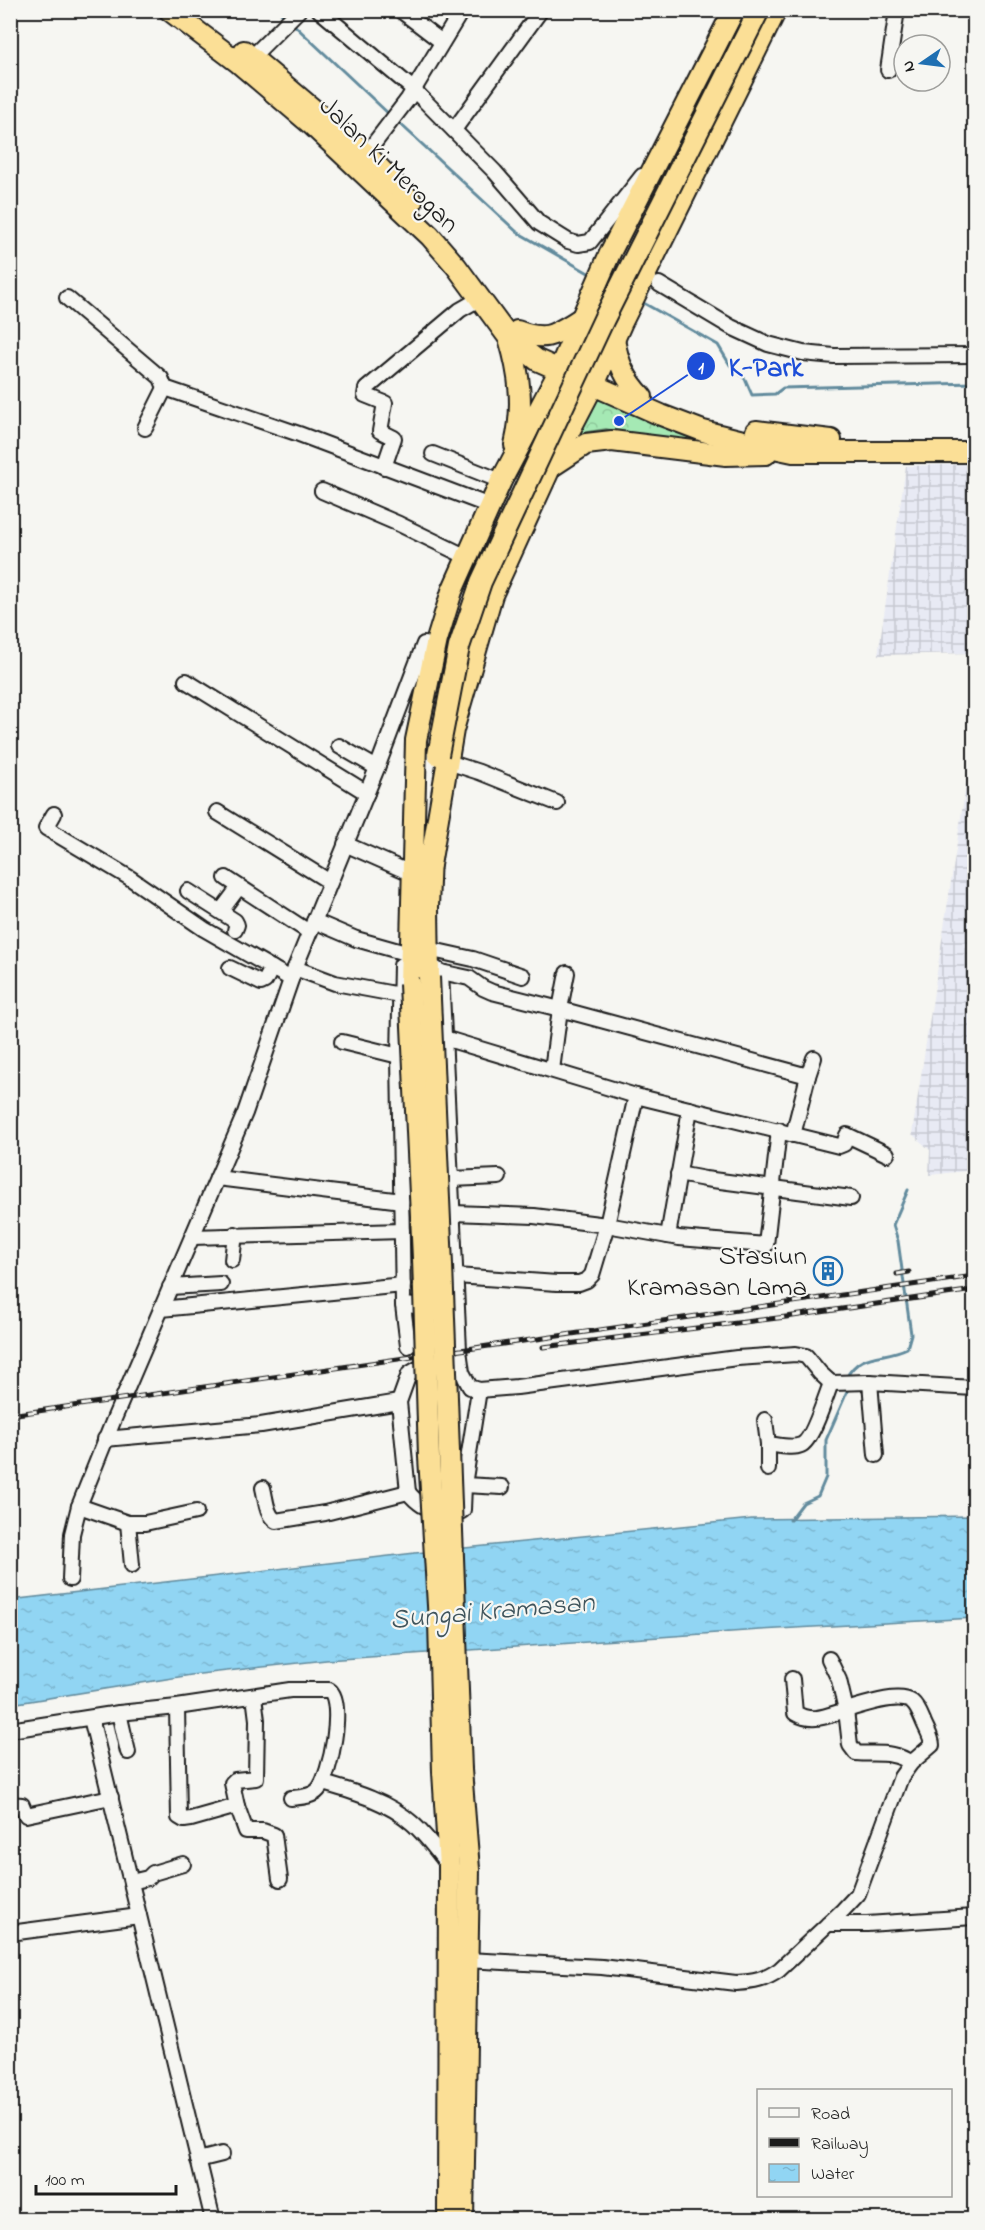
<svg xmlns="http://www.w3.org/2000/svg" width="985" height="2230" viewBox="0 0 985 2230" font-family="'Indie Flower',sans-serif">
<style>
.industrial{fill:url(#industrial-grid)}
.forest{fill:url(#forest-crowns);stroke:#608268;stroke-width:1.5}
.water{fill:url(#water-ripples);stroke:#628b9d;stroke-width:1.5}
.lines{fill:none;stroke-linecap:round;stroke-linejoin:round}
.stream{stroke:#628b9d;stroke-width:3}
.minor-casing{stroke:#1c1c1c;stroke-width:18}
.highway-casing{stroke:#1c1c1c;stroke-width:24}
.minor{stroke:#f6f6f2;stroke-width:14}
.highway{stroke:#fbdf96;stroke-width:20}
.rail-casing{stroke:#1c1c1c;stroke-width:5}
.rail{stroke:#f6f6f2;stroke-width:3;stroke-dasharray:9;stroke-linecap:butt}
.highway-bridge-casing{stroke:#1c1c1c;stroke-width:24;stroke-linecap:butt}
.highway-bridge{stroke:#fbdf96;stroke-width:20}
.labels{text-anchor:middle;stroke-width:4.5;stroke-linejoin:round;paint-order:stroke}
.street-label{font-size:27px;fill:#1c1c1c;stroke:#f6f6f2}
.poi-label{font-size:27px;fill:#1c1c1c;stroke:#f6f6f2;text-anchor:end}
.water-label{font-size:28px;font-style:italic;fill:#3f545c;stroke:#f6f6f2}
.leader{fill:none;stroke:#1d4ed8;stroke-width:2}
.callout-dot{fill:#1d4ed8;stroke:#f6f6f2;stroke-width:2}
.mark-label{font-size:18px;text-anchor:middle;font-weight:bold;fill:#fff}
.callout-label{font-size:28px;text-anchor:middle;font-weight:bold;fill:#1d4ed8;stroke:#f6f6f2;stroke-width:4.5;stroke-linejoin:round;paint-order:stroke}
</style>
<defs>
<pattern id="industrial-grid" width="8" height="8" patternUnits="userSpaceOnUse" patternTransform="scale(1.5)"><rect width="8" height="8" fill="#e8eaf4"/><path d="M0 4h8M4 0v8" fill="none" stroke="#c6c8d1"/></pattern>
<pattern id="forest-crowns" width="20" height="18" patternUnits="userSpaceOnUse" patternTransform="scale(1.5)"><rect width="20" height="18" fill="#a5e9b4"/><path d="M2 6a3 3 0 1 1 6 0M12 15a3 3 0 1 1 6 0" fill="none" stroke="#8dc79a"/></pattern>
<pattern id="water-ripples" width="26" height="14" patternUnits="userSpaceOnUse" patternTransform="scale(1.5)"><rect width="26" height="14" fill="#91d5f3"/><path d="M2 4q2-2 4 0t4 0M15 11q2-2 4 0t4 0" fill="none" stroke="#7cb6d0"/></pattern>
</defs>
<rect width="100%" height="100%" fill="#f6f6f2"/>
<filter id="ink" filterUnits="userSpaceOnUse"><feTurbulence type="fractalNoise" baseFrequency=".0167" numOctaves="2"/><feDisplacementMap in="SourceGraphic" scale="12" xChannelSelector="R" yChannelSelector="G"/><feConvolveMatrix kernelMatrix="1 2 1 2 8 2 1 2 1" color-interpolation-filters="sRGB"/></filter>
<g filter="url(#ink)">
<g class="industrial">
<polygon points="974,464 974,653 878,655 906,466"/>
<polygon points="974,733 974,1170 929,1175 930,1150 912,1134"/>
</g>
<polygon class="forest" points="596,394 752,449 651,437 606,429 586,432 569,443"/>
<polygon class="water" points="974,1516 974,1618 760,1630 326,1660 191,1675 11,1704 10,1600 415,1553 752,1519"/>
<g class="lines">
<g class="stream">
<polyline points="278,10 286,18"/>
<polyline points="293,24 391,116"/>
<polyline points="396,120 517,232 592,275"/>
<polyline points="640,301 718,345 730,365 745,379 752,395 775,394 783,388 974,383"/>
<path d="M846,1378C861,1350 884,1360 907,1348L911,1334L898,1241L893,1225L908,1190"/>
<polyline points="790,1520 803,1503 818,1496 826,1477 826,1440 847,1392 847,1388"/>
</g>
<g class="minor-casing">
<g id="minor">
<polyline points="319,10 413,89 495,172 539,223 568,241 578,244 590,242 642,176"/>
<polyline points="400,10 442,42"/>
<polyline points="252,57 299,10"/>
<polyline points="888,70 897,10"/>
<polyline points="454,130 541,10"/>
<polyline points="366,154 408,99 462,10"/>
<polyline points="659,284 731,327 768,344 803,353 834,356 974,355"/>
<polyline points="67,298 161,378 165,388 299,434 490,506"/>
<polyline points="145,428 165,388"/>
<polyline points="433,454 501,481"/>
<polyline points="384,467 394,438 380,431 385,403 365,395 366,389 460,310 481,298"/>
<polyline points="322,491 399,524 467,557"/>
<polyline points="186,681 367,793"/>
<polyline points="339,746 377,768"/>
<polyline points="448,762 479,772 557,803"/>
<polyline points="217,812 330,882"/>
<polyline points="54,814 46,828 130,878 204,929 291,979"/>
<polyline points="345,844 406,871"/>
<polyline points="226,878 309,932"/>
<polyline points="188,891 235,921 237,925 235,930"/>
<polyline points="221,911 239,887"/>
<polyline points="314,921 356,939 402,952"/>
<polyline points="428,949 473,959 523,976"/>
<polyline points="428,964 441,972 459,1350 462,1372 470,1387 479,1390 517,1387 737,1358 796,1354 806,1356 820,1373 831,1383 870,1382 974,1388"/>
<polyline points="401,965 399,1056 403,1305 431,1307"/>
<polyline points="230,968 261,983 265,981 272,968"/>
<polyline points="295,968 335,983 400,995"/>
<polyline points="441,972 469,978 483,988 492,992 560,1009 552,1070"/>
<polyline points="567,973 560,1009 808,1076 814,1058"/>
<polyline points="444,1038 636,1096 839,1146 844,1144 847,1135 887,1154"/>
<polyline points="342,1042 399,1056"/>
<polyline points="793,1135 808,1076"/>
<polyline points="678,1174 705,1179 851,1198"/>
<polyline points="217,1178 402,1201"/>
<polyline points="451,1179 499,1177"/>
<polyline points="453,1213 534,1216 607,1225 679,1238 766,1245 779,1130"/>
<polyline points="668,1236 690,1109"/>
<polyline points="192,1237 402,1231"/>
<polyline points="232,1260 235,1234"/>
<polyline points="456,1276 557,1283 579,1283 587,1280 592,1275 607,1225 636,1096"/>
<polyline points="170,1287 221,1284"/>
<polyline points="403,1305 408,1346"/>
<polyline points="161,1309 403,1285"/>
<polyline points="870,1382 876,1455"/>
<path d="M765,1420L768,1444C777,1445 792,1449 801,1445C812,1441 826,1396 831,1383"/>
<polyline points="105,1439 261,1425 399,1402"/>
<polyline points="768,1469 768,1444"/>
<polyline points="464,1485 502,1487"/>
<path d="M263,1488C266,1499 266,1515 276,1521L325,1513L408,1492L399,1402L409,1374L419,1368L433,1365"/>
<path d="M408,1492C412,1497 417,1502 422,1505C432,1511 454,1518 463,1510L464,1485L479,1390"/>
<polyline points="79,1506 128,1523 145,1523 196,1512"/>
<polyline points="128,1523 132,1565"/>
<polyline points="70,1579 72,1534 79,1506 114,1419 245,1113 295,968 377,768 424,644 436,648"/>
<path d="M792,1679L795,1713C813,1724 828,1715 846,1710L850,1745L856,1753C876,1755 893,1750 911,1763"/>
<polyline points="177,1707 179,1817 184,1820 191,1819 237,1806 246,1831 263,1831 274,1835 280,1879"/>
<polyline points="119,1713 128,1752"/>
<polyline points="91,1718 213,2220"/>
<path d="M10,1730L119,1713L177,1707L290,1690H329C345,1701 331,1775 318,1790C312,1797 300,1797 291,1798"/>
<path d="M323,1783C354,1792 387,1801 412,1823C426,1835 437,1851 449,1866"/>
<polyline points="10,1804 22,1805 26,1815 111,1797"/>
<polyline points="237,1806 232,1783 235,1780 256,1778 257,1720 254,1696"/>
<polyline points="131,1882 148,1878 153,1873 183,1864"/>
<polyline points="828,1924 867,1924 974,1917"/>
<polyline points="10,1933 139,1916"/>
<path d="M466,1960L602,1967L736,1983C754,1982 765,1980 779,1970L843,1910L858,1894L901,1777L911,1763L932,1745C932,1738 927,1730 924,1723C921,1716 918,1707 912,1702C898,1692 861,1706 846,1710L839,1680L829,1659"/>
<polyline points="198,2160 222,2154"/>
</g>
</g>
<g class="highway-casing">
<g id="highway">
<polyline points="169,10 239,63 311,124 430,236 456,266 509,338 537,360 661,415 703,431 755,444 793,452 974,452"/>
<polyline points="244,51 366,154 412,202"/>
<path d="M517,331C547,342 554,335 580,319"/>
<path d="M509,338C520,374 524,407 515,445"/>
<path d="M614,339C618,363 625,379 642,397"/>
<polyline points="756,431 831,440"/>
<polyline points="554,465 586,444 612,441 726,455 766,454"/>
<polyline points="430,865 453,730 492,595 550,468 598,376 622,322 776,10"/>
<polyline points="429,977 428,908 430,854"/>
<polyline points="410,984 416,740 437,640 452,591 501,481 554,381 611,251 734,10"/>
<polyline points="461,1770 469,1869 463,2220"/>
<polyline points="443,1772 449,1866 448,2220"/>
</g>
</g>
<use href="#minor" class="minor"/>
<use href="#highway" class="highway"/>
<g class="rail-casing">
<g id="rail">
<polyline points="897,1274 909,1272"/>
<polyline points="543,1347 786,1317 974,1290"/>
<polyline points="10,1415 974,1276"/>
</g>
</g>
<use href="#rail" class="rail"/>
<g class="highway-bridge-casing">
<g id="highway-bridge">
<polyline points="438,755 459,647 481,582 604,319 759,10"/>
<polyline points="429,977 442,1265 461,1770"/>
<polyline points="410,984 423,1258 429,1457 439,1622 443,1772"/>
</g>
</g>
<use href="#highway-bridge" class="highway-bridge"/>
</g>
</g>
<defs>
<g id="building-ring" transform="scale(1.5)"><circle r="9.5" fill="#f6f6f2" stroke="#1f6fb2" stroke-width="1.5"/><path d="M-4-6H4V6H1V3H-1V6H-4ZM-2.5-4.3h1.7v1.8h-1.7ZM.8-4.3h1.7v1.8H.8ZM-2.5-1h1.7V.8h-1.7ZM.8-1h1.7V.8H.8Z" fill="#1f6fb2"/></g>
</defs>
<g fill-rule="evenodd">
<use href="#building-ring" x="828" y="1271"/>
</g>
<g class="labels">
<g class="street-label">
<text transform="translate(390 164) rotate(44)" y="9">Jalan Ki Merogan</text>
</g>
<g class="poi-label">
<text x="807" y="1264">Stasiun<tspan x="807" dy="31">Kramasan Lama</tspan></text>
</g>
<g class="water-label">
<text transform="translate(492 1609) rotate(-5)" y="10">Sungai Kramasan</text>
</g>
</g>
<path class="leader" d="M619 421L701 366"/>
<g class="callout-dot">
<circle cx="619" cy="421" r="6"/>
<circle cx="701" cy="366" r="15"/>
</g>
<g class="mark-label">
<text x="701" y="373">1</text>
</g>
<g class="callout-label">
<text x="766" y="376">K-Park</text>
</g>
<rect width="985" height="2230" fill="none" stroke="#f6f6f2" stroke-width="36"/>
<rect x="18" y="18" width="949" height="2194" fill="none" stroke="#1c1c1c" stroke-width="2" filter="url(#ink)"/>
<rect x="757" y="2089" width="195" height="108" fill="#f6f6f2" stroke="#9f9f9c" stroke-width="1.5"/>
<rect x="769" y="2108" width="30" height="9" fill="#f6f6f2" stroke="#9f9f9c" stroke-width="1.5"/>
<text x="811" y="2119" font-size="18" fill="#1c1c1c">Road</text>
<rect x="769" y="2138" width="30" height="9" fill="#1c1c1c" stroke="#9f9f9c" stroke-width="1.5"/>
<text x="811" y="2149" font-size="18" fill="#1c1c1c">Railway</text>
<rect x="769" y="2164" width="30" height="18" fill="url(#water-ripples)" stroke="#9f9f9c" stroke-width="1.5"/>
<text x="811" y="2179" font-size="18" fill="#1c1c1c">Water</text>
<g transform="translate(922 63) rotate(256)"><circle r="28" fill="#f6f6f2" stroke="#9f9f9c" stroke-width="1.5"/>
<path d="M0-4.5L10 22L0 15L-10 22Z" fill="#1f6fb2"/>
<text y="-9" font-size="16" font-weight="bold" text-anchor="middle" fill="#1c1c1c">N</text>
</g>
<path d="M36 2185v9h140v-9" fill="none" stroke="#1c1c1c" stroke-width="3"/>
<text x="45" y="2185" font-size="18" fill="#1c1c1c" stroke="#f6f6f2" stroke-width="4.5" paint-order="stroke">100 m</text>
</svg>
